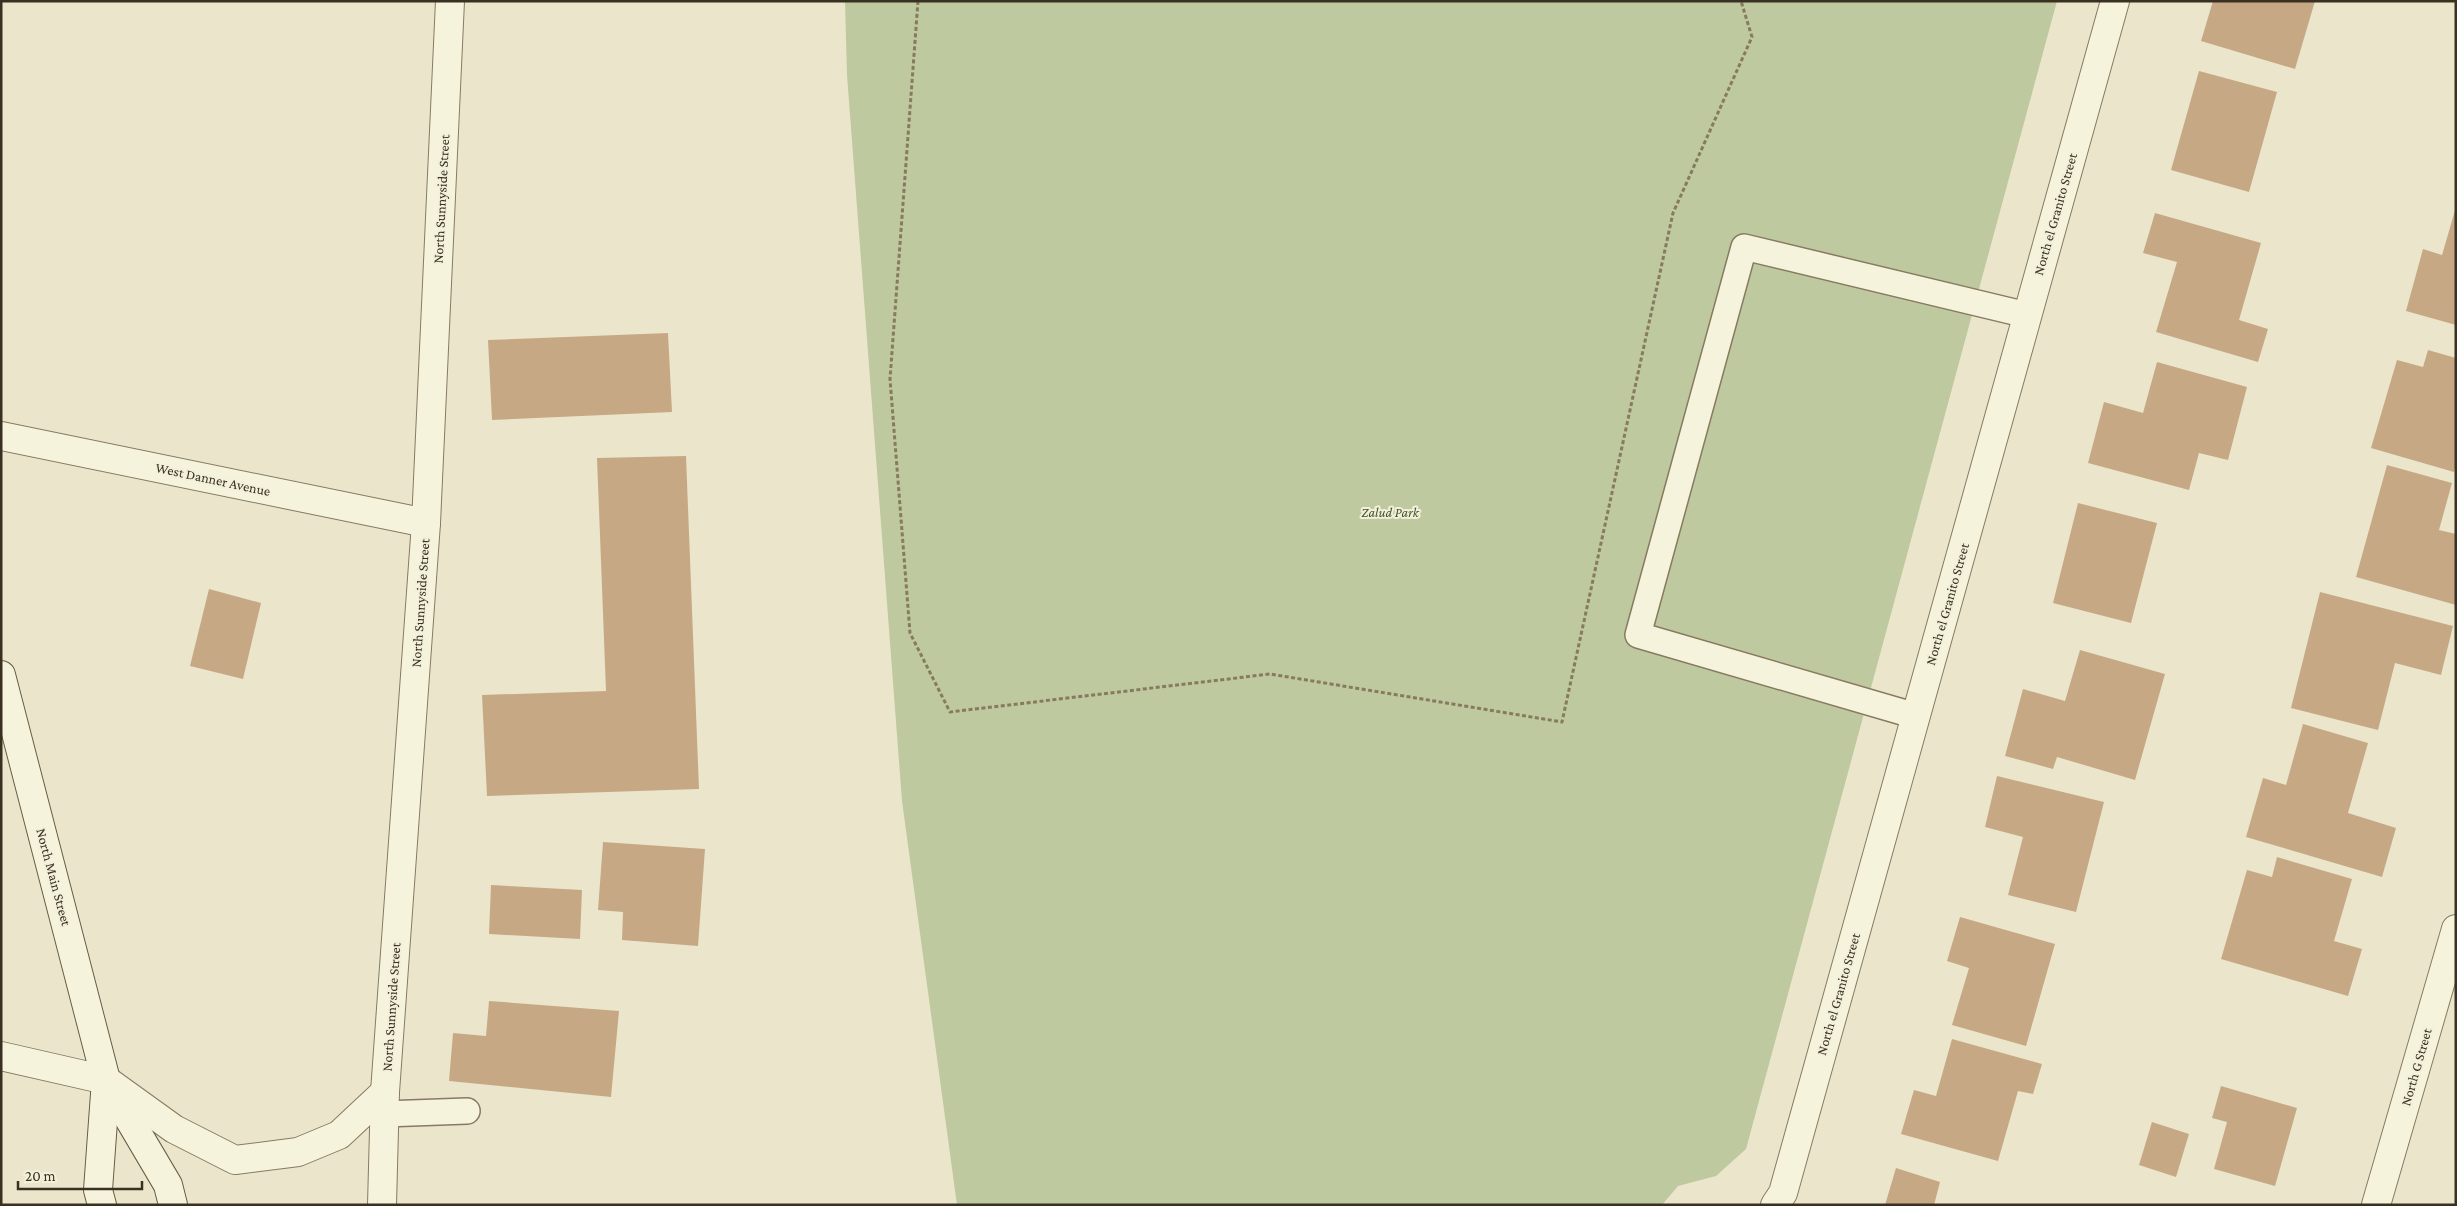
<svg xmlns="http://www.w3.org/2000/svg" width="2457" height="1206" viewBox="0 0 2457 1206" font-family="'Crimson Pro',serif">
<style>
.green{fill:#bec99f}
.building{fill:#c6a984}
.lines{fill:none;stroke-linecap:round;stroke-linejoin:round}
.lane-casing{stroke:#877a60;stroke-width:28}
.street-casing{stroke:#877a60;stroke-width:30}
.secondary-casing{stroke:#695c43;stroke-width:30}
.path{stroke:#877a60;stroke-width:3;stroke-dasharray:4 2.5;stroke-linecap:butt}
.lane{stroke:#f6f3dd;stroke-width:25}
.street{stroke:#f6f3dd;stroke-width:28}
.secondary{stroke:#f6f3dd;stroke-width:28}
.labels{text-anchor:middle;stroke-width:4;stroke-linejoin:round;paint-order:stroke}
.street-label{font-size:14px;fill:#393022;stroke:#f3f0da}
.park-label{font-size:14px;font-style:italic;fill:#43532b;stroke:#f3f0da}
</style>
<rect width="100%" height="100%" fill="#ebe6cb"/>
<polygon class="green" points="845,1 2057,1 1746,1149 1716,1176 1678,1186 1662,1205 957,1205 902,801 847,75"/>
<g class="building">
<polygon points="2213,1 2315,1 2295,69 2201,41"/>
<polygon points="2199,71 2277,92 2249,192 2171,170"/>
<polygon points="2456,207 2456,325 2406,311 2423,249 2442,255"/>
<polygon points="2155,213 2261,243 2239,320 2268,329 2258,362 2156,332 2177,262 2143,253"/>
<polygon points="668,333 672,412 492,420 488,340"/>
<polygon points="2428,350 2456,358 2456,464 2454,472 2371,448 2397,360 2423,367"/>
<polygon points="2157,362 2247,387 2228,460 2199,453 2189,490 2088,463 2104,402 2143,413"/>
<polygon points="686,456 699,789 487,796 482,695 606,691 597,458"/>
<polygon points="2387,465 2452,483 2439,530 2456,534 2456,605 2356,577"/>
<polygon points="2078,503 2157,523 2131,623 2053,603"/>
<polygon points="209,589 261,603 243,679 190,666"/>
<polygon points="2320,592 2453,626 2441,675 2395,663 2378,730 2291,708"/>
<polygon points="2080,650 2165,674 2135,780 2057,757 2053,769 2005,756 2023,689 2065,701"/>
<polygon points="2303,724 2368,743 2348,813 2396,828 2382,877 2246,837 2263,778 2286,785"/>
<polygon points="1997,776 2104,802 2076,912 2008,895 2023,837 1985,827"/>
<polygon points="603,842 705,849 698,946 622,940 623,912 598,910"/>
<polygon points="2277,857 2352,879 2334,941 2362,949 2348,996 2221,959 2247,870 2272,877"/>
<polygon points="491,885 582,890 580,939 489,934"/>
<polygon points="1960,917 2055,944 2026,1046 1952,1025 1969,968 1947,961"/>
<polygon points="489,1001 619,1011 611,1097 449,1081 453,1033 486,1036"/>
<polygon points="1952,1039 2042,1064 2033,1094 2018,1091 1998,1161 1901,1134 1914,1090 1936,1096"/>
<polygon points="2221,1086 2297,1108 2275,1186 2214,1169 2227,1122 2212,1118"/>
<polygon points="2152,1122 2189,1134 2176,1177 2139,1165"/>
<polygon points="1896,1168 1940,1182 1934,1205 1885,1205"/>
</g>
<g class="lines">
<g class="lane-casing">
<g id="lane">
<polyline points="1916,716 1638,635 1744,247 2027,315"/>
<polyline points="384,1114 467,1111"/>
</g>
</g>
<g class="street-casing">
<g id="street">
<polyline points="1,436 426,523"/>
<polyline points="1,1056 106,1080 174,1129 235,1160 298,1152 339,1135 385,1092"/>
<polyline points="382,1205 385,1092 426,523 450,1"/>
<polyline points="1775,1205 1783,1193 2115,1"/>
<polyline points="2376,1205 2456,929"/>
</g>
</g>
<g class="secondary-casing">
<g id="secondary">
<polyline points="1,675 106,1080 168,1185 173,1205"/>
<polyline points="102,1205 98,1190 106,1080"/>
</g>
</g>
<polyline class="path" points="918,1 890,379 910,633 950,712 1270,674 1562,722 1673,213 1752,37 1741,1"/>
<use href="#lane" class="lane"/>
<use href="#street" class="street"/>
<use href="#secondary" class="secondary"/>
</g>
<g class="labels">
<g class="street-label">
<text transform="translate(441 199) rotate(-87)" y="5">North Sunnyside Street</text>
<text transform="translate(2055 214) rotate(-74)" y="5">North el Granito Street</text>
<text transform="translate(213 479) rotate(12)" y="5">West Danner Avenue</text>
<text transform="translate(420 603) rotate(-86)" y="5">North Sunnyside Street</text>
<text transform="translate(1947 604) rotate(-74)" y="5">North el Granito Street</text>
<text transform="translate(54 877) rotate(75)" y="5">North Main Street</text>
<text transform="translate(1838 994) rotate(-74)" y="5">North el Granito Street</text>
<text transform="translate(391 1007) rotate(-86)" y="5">North Sunnyside Street</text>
<text transform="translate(2416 1067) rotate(-74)" y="5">North G Street</text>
</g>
<g class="park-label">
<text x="1390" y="517">Zalud Park</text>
</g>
</g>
<rect width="2457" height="1206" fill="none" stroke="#393022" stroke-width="5"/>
<path d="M18 1181v8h124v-8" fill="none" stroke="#393022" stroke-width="2.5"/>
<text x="25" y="1181" font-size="15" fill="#393022" stroke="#f3f0da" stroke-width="4" paint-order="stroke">20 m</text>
</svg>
